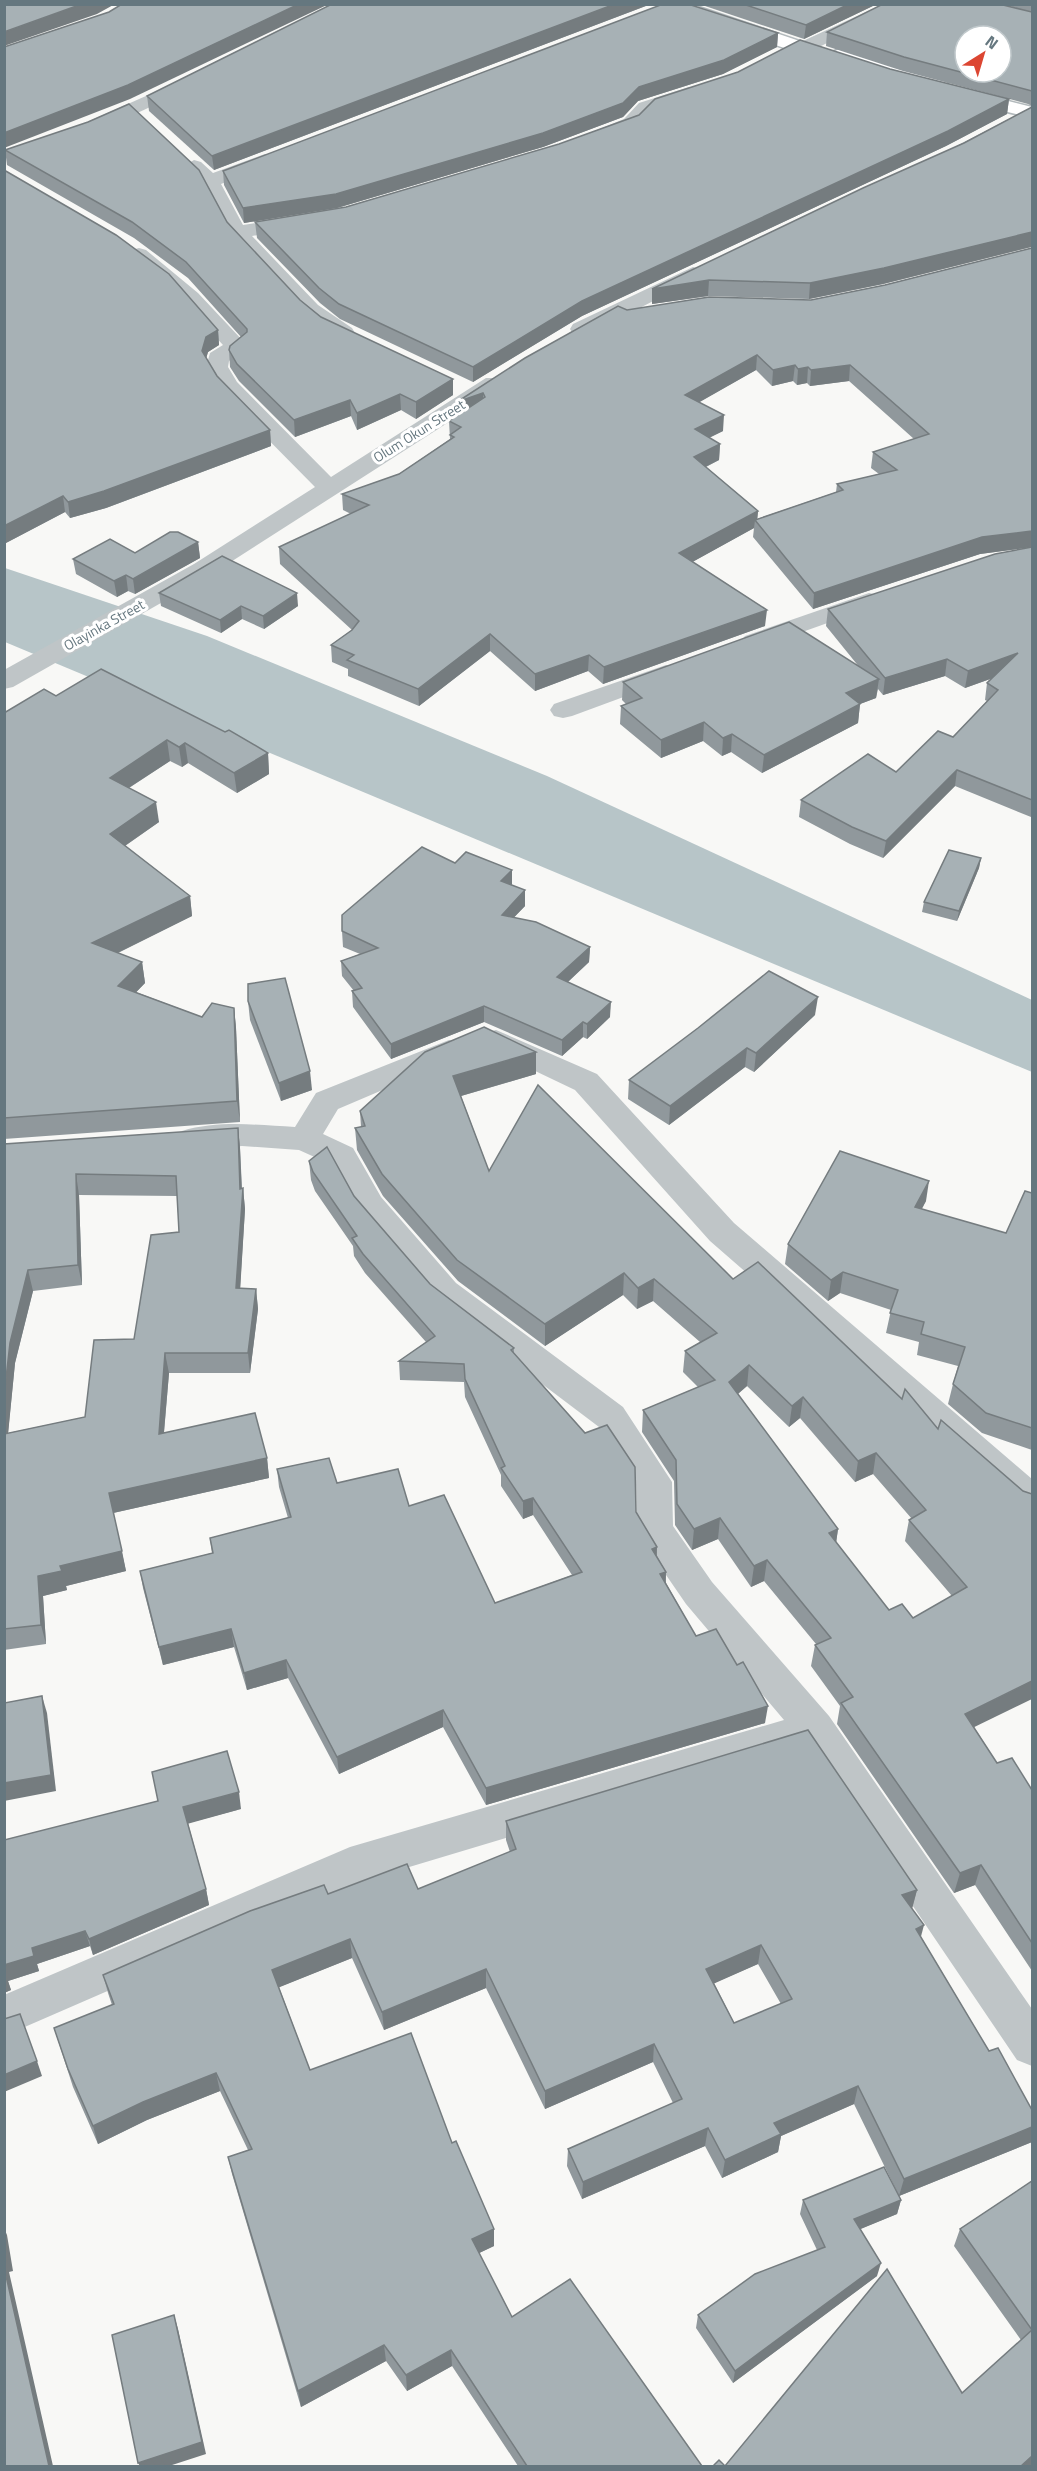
<svg xmlns="http://www.w3.org/2000/svg" width="1037" height="2471" viewBox="0 0 1037 2471" font-family="'Titillium Web',sans-serif">
<style>
.water{fill:#b7c5c8}
.lines{fill:none;stroke-linecap:round;stroke-linejoin:round}
.secondary-casing{stroke:#b2b9bc;stroke-width:3}
.street{fill:#bfc5c7;fill-rule:evenodd}
.secondary{fill:#fff;fill-rule:evenodd}
.wall{fill:#90989c;fill-rule:evenodd}
.shaded-wall{fill:#757c7f}
.building{fill:#a7b1b5;stroke:#757c7f;stroke-width:1.5;fill-rule:evenodd}
.labels{text-anchor:middle;stroke-width:6;stroke-linejoin:round;paint-order:stroke}
.far-street-label{font-size:14px;fill:#65777f;stroke:#fff}
</style>
<rect width="100%" height="100%" fill="#f8f8f6"/>
<polygon class="water" points="5,568 207,636 547,776 1032,1000 1032,1072 5,642"/>
<g class="lines">
<g class="secondary-casing">
<g id="secondary">
<polygon points="663,4 690,4 832,52 840,49 846,50 944,79 947,83 938,89 840,60 832,63 826,62 665,8"/>
<polygon points="965,90 1032,107 1032,118 958,100 956,96 958,92"/>
</g>
</g>
<g class="street">
<polygon points="883,4 906,4 815,49 803,49 800,45 803,41"/>
<polygon points="189,77 198,82 195,86 101,130 94,132 85,126 87,122"/>
<polygon points="689,87 696,89 698,93 696,97 653,111 638,127 597,143 587,137 590,133 624,119 639,103"/>
<polygon points="265,154 272,156 275,160 272,164 221,184 243,225 300,216 307,218 310,222 307,226 252,236 318,305 352,328 355,333 352,338 336,338 302,315 230,236 202,184 184,166 194,160 201,162 213,173"/>
<polygon points="139,248 146,250 198,293 244,342 247,347 229,361 228,367 237,382 331,477 486,378 502,378 505,383 502,388 212,574 13,687 4,689 4,670 194,564 315,487 220,391 206,367 210,353 223,345 183,302 132,258 129,254 132,250"/>
<polygon points="693,267 700,269 703,273 700,277 589,334 573,334 570,329 573,324"/>
<polygon points="869,593 878,595 881,600 878,605 763,646 754,649 745,646 741,641 745,636"/>
<polygon points="666,665 675,668 679,673 675,678 572,716 563,718 554,716 550,710 554,704"/>
<polygon points="496,1030 597,1074 734,1223 1032,1479 1032,1514 1019,1510 710,1241 575,1090 485,1047 481,1040 485,1033"/>
<path d="M449,1040L460,1043L464,1050L460,1057L338,1109L323,1134L353,1148L381,1197L456,1283L623,1407L672,1482L673,1526L712,1582L829,1716L1032,2009V2066L1017,2060L806,1748L356,1883L4,2036V1995L350,1847L784,1720L686,1604L642,1540L637,1529L636,1484L599,1427L432,1301L357,1213L330,1164L299,1150L242,1146L193,1150L182,1147L177,1139L182,1131C218,1120 258,1125 295,1127L316,1093Z"/>
</g>
<use href="#secondary" class="secondary"/>
</g>
<g class="wall">
<polygon points="332,4 651,4 214,170 149,111 147,96"/>
<polygon points="699,4 877,4 804,39"/>
<polygon points="1002,4 1032,4 1032,106 1028,104 903,71 826,46 827,32 1023,10"/>
<polygon points="778,33 777,47 723,74 638,101 623,117 543,147 337,208 244,223 224,185 223,171"/>
<polygon points="890,69 1009,99 1007,114 946,146 582,316 473,382 340,319 320,303 257,238 255,222 346,207"/>
<polygon points="1032,107 1032,248 1031,247 883,284 809,299 708,296 652,304"/>
<polygon points="5,150 227,222 300,300 321,317 453,395 416,419 401,410 357,430 351,416 295,437 239,381 230,367 229,350 241,337 188,278 134,238 7,165"/>
<polygon points="4,170 218,330 219,345 208,352 206,358 217,376 270,430 271,446 106,508 70,518 65,512 4,544"/>
<path d="M1032,248V815L1031,817L955,786L883,858L850,844L799,817L801,800L896,772L953,737L987,701L985,700L987,683L993,678L965,688L945,676L883,695L878,689L876,698L860,704L858,723L762,773L731,752L722,756L703,741L661,758L620,724L621,706L626,704L622,700L623,682L860,668L826,626L828,609L1032,547L980,554L813,609L753,537L754,528L692,562L765,626L603,684L588,671L535,691L490,651L419,706L348,676V669L332,662L331,645L352,630L280,564L279,547L351,514L343,510L342,494L399,474L450,439L449,421L457,415V402L627,310L811,300L885,285ZM756,370L772,386L793,381L797,385L807,383L810,386L849,381L914,439L873,452L871,468L879,474L837,484L836,492L757,519L758,511L706,467L719,460L720,444L709,438L723,431L699,402Z"/>
<polygon points="198,542 200,558 135,594 128,591 117,597 76,574 73,559 135,553"/>
<polygon points="159,593 298,606 264,629 242,619 221,633 161,606"/>
<polygon points="56,696 268,753 269,774 237,793 188,763 182,767 170,761 129,788 159,822 125,846 190,896 192,916 118,953 142,962 145,983 136,992 202,1017 234,1008 236,1028 240,1122 4,1139 4,713"/>
<polygon points="981,858 979,868 957,921 922,912 924,902"/>
<polygon points="455,863 512,885 525,906 514,917 590,947 589,962 568,982 610,1017 587,1039 583,1037 562,1056 484,1022 391,1059 353,1007 352,991 354,991 342,976 341,961 360,954 343,947 342,931"/>
<polygon points="248,1001 312,1090 281,1101 250,1020"/>
<polygon points="815,1015 754,1072 745,1067 669,1125 628,1099 629,1080"/>
<path d="M536,1052V1074L461,1096L489,1171L733,1279L902,1399L938,1429L1023,1491L974,1727L997,1763L1032,1790V1971L975,1885L954,1893L837,1724L840,1706L811,1666L815,1645L816,1644L764,1581L751,1587L718,1539L692,1550L675,1525L674,1481L642,1432L643,1410L698,1387L683,1372L685,1351L700,1342L653,1301L637,1309L623,1295L545,1346L458,1281L383,1196L357,1150L355,1128L361,1127L360,1111ZM747,1386L789,1427L800,1418L855,1482L873,1474L912,1519L909,1520L905,1541L952,1596L913,1618L889,1610L836,1543L838,1529L738,1394Z"/>
<path d="M238,1128L240,1148L242,1188H243L245,1209L240,1288L256,1289L258,1309L250,1373H169L164,1433L267,1458L269,1478L113,1513L126,1571L66,1586L67,1590L43,1596L46,1644L4,1650V1144ZM79,1195L177,1196L179,1232L134,1339L85,1417L8,1433L15,1363L33,1291L82,1285Z"/>
<polygon points="309,1161 354,1196 430,1284 514,1348 514,1355 636,1512 657,1547 657,1556 666,1572 666,1583 696,1636 765,1723 486,1805 443,1727 339,1774 288,1678 247,1690 234,1647 163,1665 143,1588 140,1571 212,1553 210,1538 288,1518 279,1487 277,1469 337,1483 409,1506 495,1603 572,1575 533,1515 523,1519 501,1486 501,1475 465,1397 464,1382 400,1380 399,1361 426,1342 365,1273 354,1256 353,1246 315,1191 311,1180"/>
<polygon points="1032,1193 1032,1450 982,1433 948,1404 953,1384 958,1366 917,1355 919,1342 886,1333 891,1310 840,1293 828,1301 785,1264 788,1244 926,1201 921,1209 1006,1233"/>
<polygon points="241,1809 188,1823 206,1889 209,1905 93,1955 90,1946 37,1964 39,1971 8,1981 11,1990 4,1993 4,1840"/>
<path d="M506,1821L917,1890L912,1908L921,1937L989,2051L1032,2110V2142L899,2196L854,2104L781,2136L778,2152L722,2178L705,2146L582,2199L567,2166L568,2149L673,2103L653,2062L545,2109L486,1988L384,2030L352,1958L279,1987L310,2070L452,2143L494,2246L479,2253L512,2317L702,2466H518L452,2366L407,2391L386,2361L301,2407L232,2174L228,2157L248,2150L220,2091L147,2120L98,2144L73,2087L54,2028L112,2005L108,1993L103,1975L328,1894L418,1889L510,1852L506,1840ZM758,1964L781,2004L734,2023L714,1983Z"/>
<polygon points="1032,2181 1032,2464 1030,2466 713,2466 725,2466 962,2393 1021,2340 954,2246 960,2229"/>
<polygon points="803,2200 901,2200 897,2214 860,2229 877,2276 733,2383 696,2328 698,2315 817,2250 800,2214"/>
</g>
<g class="shaded-wall">
<polygon points="82,4 115,4 97,14 4,46 4,32"/>
<polygon points="299,4 329,4 130,99 4,148 4,133"/>
<polygon points="615,4 651,4 214,170 212,156"/>
<polygon points="849,4 877,4 804,39 806,25"/>
<polygon points="778,33 777,47 723,74 638,101 623,117 543,147 337,208 244,223 243,208 639,87"/>
<polygon points="1009,99 1007,114 946,146 582,316 473,382 473,367 582,301"/>
<polygon points="1032,232 1031,247 883,284 809,299 810,283"/>
<polygon points="709,280 708,296 652,304 652,289"/>
<polygon points="218,330 219,345 208,352 204,366 202,351 206,337"/>
<polygon points="757,355 756,370 684,411 685,395"/>
<polygon points="795,365 793,381 772,386 773,370"/>
<polygon points="850,365 849,381 810,386 811,370"/>
<polygon points="808,367 807,383 797,385 798,369"/>
<polygon points="453,379 453,395 416,419 416,402"/>
<polygon points="483,393 483,409 457,418 457,402"/>
<polygon points="400,394 401,410 357,430 357,413"/>
<polygon points="350,400 351,416 295,437 294,420"/>
<polygon points="724,415 723,431 694,445 695,429"/>
<polygon points="270,430 271,446 106,508 70,518 68,502"/>
<polygon points="720,444 719,460 693,473 694,457"/>
<polygon points="63,496 65,512 4,544 4,526"/>
<polygon points="758,511 757,523 755,520 754,528 678,570 679,553"/>
<polygon points="1032,531 1032,547 980,554 813,609 814,593 982,537"/>
<polygon points="198,542 200,558 135,594 133,579"/>
<polygon points="126,575 128,591 117,597 114,581"/>
<polygon points="297,593 298,606 264,629 263,616"/>
<polygon points="241,606 242,619 221,633 220,620"/>
<polygon points="767,610 765,626 603,684 604,667"/>
<polygon points="490,634 490,651 419,706 418,689"/>
<polygon points="1018,653 1015,670 965,688 968,671"/>
<polygon points="589,655 588,671 535,691 535,674"/>
<polygon points="947,659 945,676 883,695 885,678"/>
<polygon points="879,679 876,698 860,704 858,723 762,773 764,755 846,693"/>
<polygon points="704,722 703,741 661,758 661,740"/>
<polygon points="732,734 731,752 722,756 723,738"/>
<polygon points="167,740 170,761 113,798 110,778"/>
<polygon points="185,743 188,763 182,767 179,747"/>
<polygon points="268,753 269,774 237,793 234,773"/>
<polygon points="957,770 955,786 883,858 886,841"/>
<polygon points="156,802 159,822 113,854 110,834"/>
<polygon points="981,858 979,868 957,921 959,911"/>
<polygon points="512,870 512,885 501,881"/>
<polygon points="525,890 525,906 502,930 502,915"/>
<polygon points="190,896 192,916 95,964 92,943"/>
<polygon points="590,947 589,962 557,992 557,977"/>
<polygon points="142,962 145,983 122,1007 118,986"/>
<polygon points="818,997 815,1015 754,1072 756,1053"/>
<polygon points="611,1002 610,1017 587,1039 587,1024"/>
<polygon points="484,1006 484,1022 391,1059 391,1044"/>
<polygon points="234,1008 236,1028 240,1122 237,1101"/>
<polygon points="583,1022 583,1037 562,1056 562,1040"/>
<polygon points="747,1048 745,1067 669,1125 670,1106"/>
<polygon points="536,1052 536,1074 454,1098 453,1076"/>
<polygon points="310,1071 312,1090 281,1101 279,1083"/>
<polygon points="238,1128 240,1148 242,1198 243,1188 245,1209 239,1309 236,1288 240,1189"/>
<polygon points="76,1174 79,1195 82,1285 78,1265"/>
<polygon points="929,1181 926,1201 912,1228 915,1207"/>
<polygon points="28,1270 33,1291 15,1363 6,1455 4,1450 4,1396 10,1343"/>
<polygon points="843,1272 840,1293 828,1301 831,1280"/>
<polygon points="624,1273 623,1295 545,1346 545,1324"/>
<polygon points="654,1279 653,1301 637,1309 638,1288"/>
<polygon points="256,1289 258,1309 250,1373 248,1353"/>
<polygon points="165,1353 169,1373 162,1454 159,1434"/>
<polygon points="749,1365 747,1386 727,1403 729,1382"/>
<polygon points="803,1397 800,1418 789,1427 792,1406"/>
<polygon points="876,1453 873,1474 855,1482 858,1461"/>
<polygon points="267,1458 269,1478 113,1513 109,1493"/>
<polygon points="533,1498 533,1515 523,1519 523,1501"/>
<polygon points="720,1518 718,1539 692,1550 694,1529"/>
<polygon points="838,1529 835,1550 829,1533"/>
<polygon points="657,1547 656,1565 652,1549"/>
<polygon points="122,1551 126,1571 66,1586 67,1590 43,1596 46,1644 41,1625 38,1576 60,1566"/>
<polygon points="767,1560 764,1581 751,1587 754,1566"/>
<polygon points="666,1572 665,1589 660,1574"/>
<polygon points="231,1629 234,1647 163,1665 159,1647"/>
<polygon points="286,1660 288,1678 247,1690 244,1673"/>
<polygon points="1032,1681 1032,1699 960,1734 965,1714"/>
<polygon points="42,1696 47,1713 56,1791 4,1801 4,1783"/>
<polygon points="768,1706 765,1723 486,1805 486,1788"/>
<polygon points="443,1710 443,1727 339,1774 337,1757"/>
<polygon points="239,1792 241,1809 187,1824 183,1807"/>
<polygon points="981,1865 975,1885 954,1893 960,1873"/>
<polygon points="206,1889 209,1905 93,1955 89,1939"/>
<polygon points="917,1890 912,1909 902,1895"/>
<polygon points="924,1925 919,1944 916,1929"/>
<polygon points="85,1931 90,1946 37,1964 39,1971 8,1981 11,1990 4,1993 4,1965 32,1948"/>
<polygon points="350,1939 352,1958 275,1989 272,1970"/>
<polygon points="761,1945 758,1964 704,1988 706,1969"/>
<polygon points="486,1969 486,1988 384,2030 382,2012"/>
<polygon points="654,2044 653,2062 545,2109 545,2091"/>
<polygon points="37,2061 42,2076 4,2092 4,2075"/>
<polygon points="216,2073 220,2091 147,2120 98,2144 93,2126 143,2102"/>
<polygon points="858,2086 854,2104 781,2136 778,2152 722,2178 725,2160 774,2123"/>
<polygon points="1032,2127 1032,2142 899,2196 904,2179"/>
<polygon points="708,2128 705,2146 582,2199 583,2182"/>
<polygon points="901,2200 897,2214 851,2233 854,2219"/>
<polygon points="4,2228 7,2235 13,2271 9,2272 53,2466 49,2466 4,2267"/>
<polygon points="494,2229 494,2246 473,2256 472,2239"/>
<polygon points="881,2263 877,2276 733,2383 735,2371"/>
<polygon points="174,2315 178,2329 206,2454 169,2466 140,2466 138,2463"/>
<polygon points="384,2345 386,2361 301,2407 298,2391"/>
<polygon points="451,2350 452,2366 407,2391 406,2375"/>
<polygon points="1032,2456 1032,2464 1030,2466 1021,2466"/>
</g>
<g class="building">
<polygon points="4,4 82,4 4,32"/>
<polygon points="122,4 299,4 128,85 4,133 4,47 109,12"/>
<polygon points="332,4 615,4 212,156 147,96"/>
<polygon points="663,4 688,4 778,33 724,60 639,87 623,103 543,133 336,194 243,208 223,171"/>
<polygon points="743,4 849,4 806,25"/>
<path d="M883,4H999L1032,12V91L904,57L827,32ZM965,36H1001V72H965Z"/>
<polygon points="800,40 890,69 1009,99 948,131 582,301 473,367 339,304 319,288 255,222 346,207 559,144 639,115 655,99 738,72"/>
<polygon points="129,104 199,170 227,222 300,300 321,317 453,379 416,402 400,394 357,413 350,400 294,420 237,364 229,350 230,346 247,332 247,329 186,262 132,222 5,150 88,122"/>
<polygon points="1032,107 1032,232 884,268 810,283 709,280 652,289 863,188 964,143"/>
<polygon points="4,170 116,235 169,274 218,330 206,337 202,351 217,376 270,430 104,491 68,502 63,496 4,526"/>
<polygon points="1032,248 1032,531 982,537 814,593 755,520 843,490 837,484 897,470 873,452 929,434 850,365 811,370 808,367 798,369 795,365 773,370 757,355 685,395 724,415 695,429 720,444 694,457 758,511 679,553 767,610 604,667 589,655 535,674 490,634 418,689 347,660 354,655 331,645 352,630 359,621 279,547 369,505 342,494 399,474 454,437 450,435 461,427 449,421 485,397 483,393 457,402 525,358 618,306 627,310 709,297 811,300 885,285"/>
<polygon points="170,532 178,532 198,542 133,579 126,575 114,581 73,559 110,539 135,553"/>
<polygon points="1032,547 1032,800 957,770 886,841 852,827 801,800 868,754 896,772 938,731 953,737 998,690 987,683 1018,653 968,671 947,659 885,678 828,609 995,554"/>
<polygon points="222,556 297,593 263,616 241,606 220,620 159,593"/>
<polygon points="789,622 879,679 846,693 860,704 764,755 732,734 723,738 704,722 661,740 621,706 642,698 623,682"/>
<polygon points="101,669 225,732 229,730 268,753 234,773 185,743 179,747 167,740 110,778 156,802 110,834 190,896 92,943 142,962 118,986 202,1017 212,1003 234,1008 237,1101 4,1118 4,713 44,689 56,696"/>
<polygon points="422,847 455,863 466,852 512,870 501,881 525,890 502,915 536,922 590,947 557,977 611,1002 587,1024 583,1022 562,1040 484,1006 391,1044 352,991 362,988 341,961 378,948 342,931 342,915"/>
<polygon points="949,850 981,858 959,911 924,902"/>
<polygon points="769,971 818,997 756,1053 747,1048 670,1106 629,1080 698,1028"/>
<polygon points="285,978 310,1071 279,1083 248,1001 248,984"/>
<path d="M484,1027L536,1052L453,1076L489,1171L538,1085L733,1279L758,1262L902,1399L905,1389L938,1429L941,1420L1023,1491L1032,1494V1681L965,1714L997,1763L1012,1758L1032,1790V1943L981,1865L960,1873L841,1703L853,1697L815,1645L831,1638L767,1560L754,1566L720,1518L694,1529L677,1504L676,1460L643,1410L715,1380L685,1351L717,1333L654,1279L638,1288L624,1273L545,1324L457,1260L382,1174L355,1128L365,1126L360,1111L425,1052ZM749,1365L792,1406L803,1397L858,1461L876,1453L926,1510L909,1520L967,1587L913,1618L902,1604L889,1610L829,1533L838,1529L729,1382Z"/>
<polygon points="238,1128 240,1189 243,1188 236,1288 256,1289 248,1353 165,1353 159,1434 255,1413 267,1458 109,1493 122,1551 60,1566 62,1571 38,1576 41,1625 4,1629 4,1434 85,1417 94,1340 134,1339 151,1235 179,1232 176,1176 76,1174 78,1265 28,1270 10,1343 4,1396 4,1144"/>
<polygon points="327,1147 354,1196 430,1284 514,1348 511,1350 585,1433 607,1425 635,1467 636,1512 657,1547 652,1549 666,1572 660,1574 696,1636 716,1629 737,1665 743,1662 768,1706 486,1788 443,1710 337,1757 286,1660 244,1673 231,1629 159,1647 140,1571 213,1553 210,1538 291,1517 277,1469 329,1458 337,1483 398,1469 409,1506 444,1495 495,1603 582,1572 533,1498 523,1501 501,1468 505,1466 465,1379 464,1364 399,1361 435,1336 363,1254 352,1238 357,1236 313,1172 309,1161"/>
<polygon points="840,1151 929,1181 915,1207 1006,1233 1025,1191 1032,1193 1032,1428 986,1413 953,1384 965,1347 921,1334 924,1322 890,1313 898,1290 843,1272 831,1280 788,1244"/>
<polygon points="42,1696 51,1775 4,1783 4,1703"/>
<path d="M808,1730L917,1890L902,1895L924,1925L916,1929L989,2051L998,2048L1032,2110V2127L904,2179L858,2086L774,2123L781,2134L725,2160L708,2128L583,2182L568,2149L682,2099L654,2044L545,2091L486,1969L382,2012L350,1939L272,1970L310,2070L411,2033L452,2143L456,2141L494,2229L472,2239L512,2317L570,2279L702,2466H527L451,2350L406,2375L384,2345L298,2391L228,2157L252,2149L216,2073L143,2102L93,2126L68,2069L54,2028L114,2004L103,1975L250,1911L324,1885L328,1894L407,1864L418,1889L516,1849L506,1821ZM761,1945L792,1999L734,2023L706,1969Z"/>
<polygon points="227,1751 239,1792 183,1807 206,1889 89,1939 85,1931 32,1948 34,1956 4,1965 4,1840 158,1801 152,1772"/>
<polygon points="20,2014 37,2061 4,2075 4,2019"/>
<polygon points="884,2167 901,2200 854,2219 881,2263 735,2371 698,2315 755,2274 825,2247 803,2200"/>
<polygon points="1032,2181 1032,2330 960,2229"/>
<polygon points="4,2267 49,2466 4,2466"/>
<polygon points="887,2269 962,2393 1032,2330 1032,2456 1021,2466 713,2466 719,2460 725,2466"/>
<polygon points="174,2315 202,2442 138,2463 112,2335"/>
</g>
<g class="labels">
<g class="far-street-label">
<text transform="translate(419 431) rotate(-32)" y="5">Olum Okun Street</text>
<text transform="translate(104 625) rotate(-29)" y="5">Olayinka Street</text>
</g>
</g>
<rect width="1037" height="2471" fill="none" stroke="#65777f" stroke-width="12"/>
<g transform="translate(983 54) rotate(37)"><circle r="28" fill="#ffffff" stroke="#c1c9cc" stroke-width="1.5"/>
<path d="M0-4.5L10 22L0 15L-10 22Z" fill="#dc4632"/>
<text y="-9" font-size="16" font-weight="bold" text-anchor="middle" fill="#65777f">N</text>
</g>
</svg>
